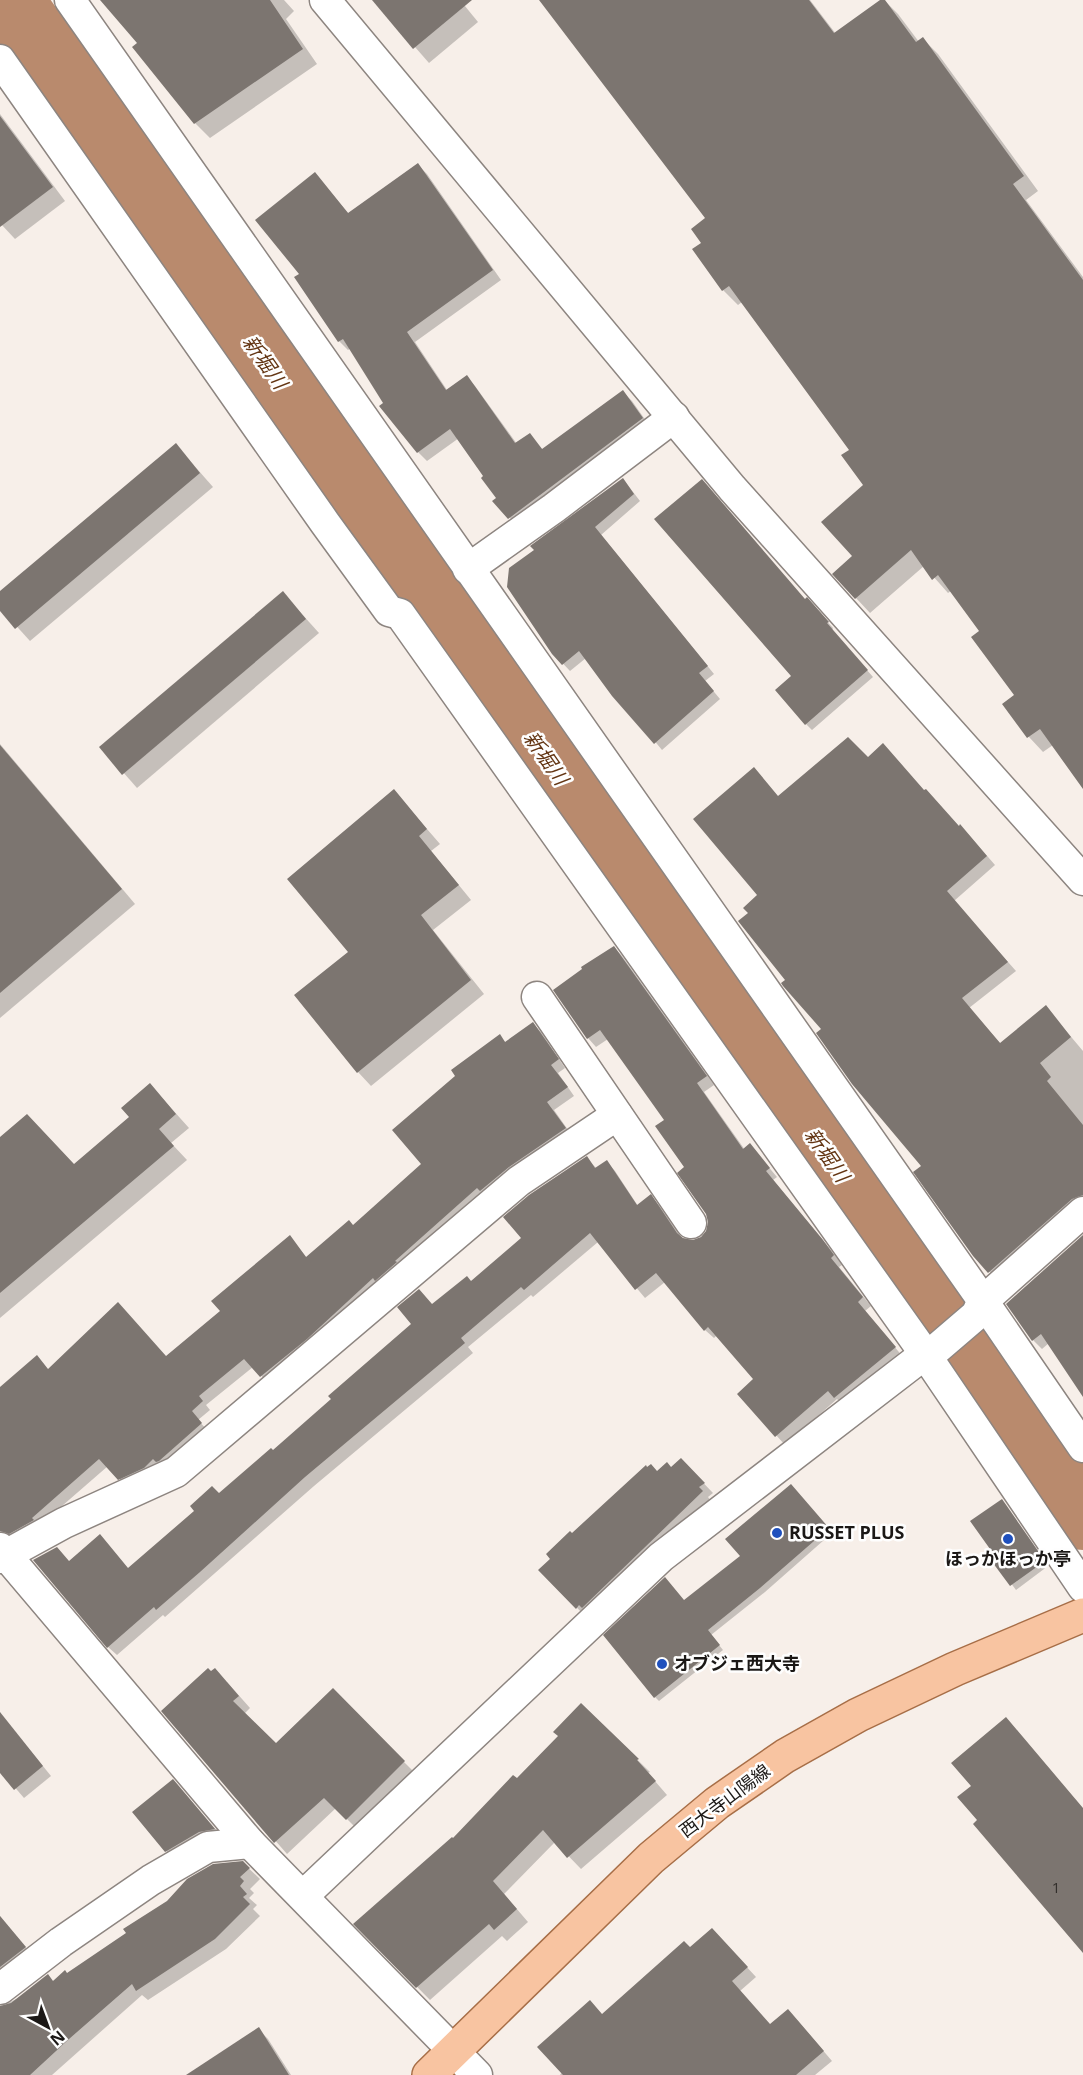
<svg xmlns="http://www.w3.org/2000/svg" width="1083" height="2075" viewBox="0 0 1083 2075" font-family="'Open Sans','Noto Sans JP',sans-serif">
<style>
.shadow{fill:#0003}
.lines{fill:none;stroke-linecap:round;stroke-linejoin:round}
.stream{stroke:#b98a6d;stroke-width:10}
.river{stroke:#b98a6d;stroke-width:68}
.building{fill:#7c7570}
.street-casing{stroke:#8d8580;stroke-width:33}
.primary-casing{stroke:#a76e47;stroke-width:36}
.street{stroke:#fff;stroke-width:30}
.primary{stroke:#f8c4a1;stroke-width:33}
.poi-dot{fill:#1f50bd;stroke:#fefefe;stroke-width:2}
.labels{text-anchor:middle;stroke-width:5;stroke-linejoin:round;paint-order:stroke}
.number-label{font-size:15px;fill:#332f2c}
.poi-label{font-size:18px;font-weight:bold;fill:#1b1816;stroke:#fefefe;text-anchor:start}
.street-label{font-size:18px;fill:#1b1816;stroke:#fefefe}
.water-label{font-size:20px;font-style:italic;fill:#643614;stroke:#fefefe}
</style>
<rect width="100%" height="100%" fill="#f7efe9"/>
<g class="shadow">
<polygon points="102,0 284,0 294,11 286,19 317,64 210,138 195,123 134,48 139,43"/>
<polygon points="374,0 460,0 478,22 429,63"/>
<polygon points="541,0 810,0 836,34 884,0 898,14 919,42 923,39 938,54 1038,191 1026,200 1083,277 1083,786 1053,745 1043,752 1029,737 1004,704 1016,696 981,632 951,591 948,593 924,566 870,613 856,598 854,556 865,485 851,450 742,302 738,305 723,290 694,249 703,243 707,219"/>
<polygon points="0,114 65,201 15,239 0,223"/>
<polygon points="418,165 427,174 501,280 415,342 447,390 466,377 475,386 517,444 530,435 543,450 623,392 632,401 651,428 518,527 495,501 498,498 459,438 427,461 418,452 351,348 348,350 339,341 301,274 315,174 349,214"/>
<polygon points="176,445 213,487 30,641 0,608 0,593"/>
<polygon points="623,479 640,501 601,535 714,674 705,681 720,699 662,750 586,658 570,671 553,653 536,550"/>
<polygon points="283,593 319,633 137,788 101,747"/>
<polygon points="805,600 812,605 833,628 832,630 873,677 812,730 806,724 793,676"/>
<polygon points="0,744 135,904 0,1018"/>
<polygon points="868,759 925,792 959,827 969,835 995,865 954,901 1016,971 969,1008 1001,1044 1046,1007 1083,1051 1083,1207 998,1281 974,1255 923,1166 787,980 750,913 760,895 779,797"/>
<polygon points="394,791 440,844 431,851 471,900 433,930 484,994 371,1086 358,1072 350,952"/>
<polygon points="614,947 622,956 714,1085 704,1092 745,1150 750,1145 777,1177 773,1180 831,1250 842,1265 839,1267 871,1306 865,1311 903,1357 844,1406 837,1399 785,1445 739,1394 755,1380 717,1335 714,1338 705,1330 665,1282 645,1298 598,1242 533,1297 531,1295 468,1347 473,1353 314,1486 165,1617 163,1615 117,1655 108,1647 70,1562 129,1569 273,1452 333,1400 433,1306 471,1283 523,1238 587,1158 597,1169 607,1162 615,1171 638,1206 650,1196 659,1205 683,1240 693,1242 702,1238 708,1232 710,1222 667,1120 608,1039 596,1047 588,1038"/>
<polygon points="533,1024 541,1032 565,1068 558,1073 574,1096 554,1110 573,1137 269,1384 253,1367 206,1405 210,1410 198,1420 209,1432 127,1487 108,1466 39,1526 7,1539 0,1531 0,1389 49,1370 166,1357 222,1311 290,1237 307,1258 353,1226 423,1164 500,1036 506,1043"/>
<polygon points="163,1099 189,1128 171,1143 187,1160 0,1318 0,1139 74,1166"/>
<polygon points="1083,1237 1083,1394 1049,1343 1042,1349 1033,1340 1008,1304"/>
<polygon points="671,1469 690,1469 713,1493 708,1497 711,1501 586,1617 540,1570 572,1535 657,1473"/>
<polygon points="795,1490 832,1533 765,1592 711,1635 723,1650 659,1701 655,1697 684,1602 742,1556"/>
<polygon points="1002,1501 1048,1566 1016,1590 993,1559 997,1556"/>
<polygon points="227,1682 250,1708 244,1714 276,1745 333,1691 416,1774 358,1830 336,1808 287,1854 163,1712"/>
<polygon points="581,1705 650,1772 648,1773 667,1795 581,1869 555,1842 504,1894 528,1922 507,1941 502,1936 430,2000 355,1924 453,1840 517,1780 560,1736"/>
<polygon points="0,1737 20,1738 51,1776 24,1798 0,1770"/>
<polygon points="182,1790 223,1838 176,1860 166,1851"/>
<polygon points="243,1863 260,1879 250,1889 254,1893 249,1898 257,1905 253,1909 260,1916 226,1949 148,2000 142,1995 52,2075 0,2075 0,2007 67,1974"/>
<polygon points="0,1916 35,1959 0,1986"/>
<polygon points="721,1939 756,1977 740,1991 770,2026 797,2020 832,2061 815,2075 560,2075 602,2015 690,1949"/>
<polygon points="258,2029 268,2039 291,2075 189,2075"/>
</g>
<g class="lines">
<polyline class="stream" points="942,1316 959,1302"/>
<polyline class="river" points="9,0 1083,1516"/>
</g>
<g class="building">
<polygon points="100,0 270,0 303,49 194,124 132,47 137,43"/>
<polygon points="372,0 472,0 413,49"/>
<polygon points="539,0 809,0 834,33 880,0 885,0 916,42 923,37 1024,176 1013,184 1083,280 1083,789 1040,729 1027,738 1002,704 1014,695 971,637 979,631 938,575 932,580 911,550 855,599 832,574 852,556 821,522 863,485 841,455 849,450 729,286 722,291 692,249 701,243 691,229 705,218"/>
<polygon points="0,116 53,187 0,227"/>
<polygon points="418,163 493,270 407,332 446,390 467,375 515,443 530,433 542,449 623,390 643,418 508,519 492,501 496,498 481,478 483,476 450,429 417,453 379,406 383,403 343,339 338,342 294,277 299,274 255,220 315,172 348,213"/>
<polygon points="176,443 200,473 15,629 0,611 0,591"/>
<polygon points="623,478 634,494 595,527 708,666 699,673 714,691 654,744 612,696 579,651 562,665 552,654 507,587 509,568 534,550 530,546"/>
<polygon points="702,479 805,599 807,597 829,622 827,623 868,670 805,725 775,690 791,676 654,519"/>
<polygon points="283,591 306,619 122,775 99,747"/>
<polygon points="848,737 868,757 883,743 924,790 926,789 959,826 960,824 987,856 947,891 1008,962 962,998 1000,1043 1046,1005 1071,1037 1040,1063 1051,1077 1047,1081 1083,1125 1083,1195 1072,1199 988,1273 973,1256 913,1172 921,1166 852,1084 816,1033 821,1029 783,986 781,983 785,980 738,921 748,913 743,908 757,895 693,819 754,767 778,796"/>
<polygon points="0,745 122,889 0,993"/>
<polygon points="394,789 427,829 419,836 459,885 421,915 471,980 357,1073 294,995 348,952 287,879"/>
<polygon points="614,946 707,1076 697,1083 743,1149 750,1143 770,1168 766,1171 823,1240 834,1255 831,1258 863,1297 858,1302 896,1347 834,1398 828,1391 775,1437 737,1394 753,1379 708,1327 704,1331 656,1273 635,1290 590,1233 524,1290 521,1287 461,1338 465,1343 305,1477 200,1572 156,1610 154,1607 107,1648 33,1560 57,1547 69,1561 100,1534 128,1568 194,1511 190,1506 212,1486 219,1493 271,1448 273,1450 331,1399 328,1396 411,1324 397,1307 419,1289 432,1304 467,1276 471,1281 521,1238 503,1217 529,1195 587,1156 595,1168 607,1160 637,1205 651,1194 677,1233 683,1238 693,1240 701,1237 706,1231 708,1222 706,1214 677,1173 684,1167 655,1126 664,1120 600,1030 587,1039 553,990 582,969 581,967"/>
<polygon points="533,1022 559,1059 551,1065 568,1087 547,1102 566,1128 509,1167 480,1191 477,1188 395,1261 397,1262 375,1281 373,1278 307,1339 260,1377 244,1359 199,1396 203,1401 192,1411 202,1423 159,1461 156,1462 153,1459 144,1468 118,1480 99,1459 32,1518 34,1520 9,1534 0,1531 0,1387 37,1355 48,1369 118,1302 166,1356 220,1311 211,1301 290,1235 306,1257 349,1220 353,1225 421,1164 392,1130 455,1076 451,1070 500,1034 505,1042"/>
<polygon points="150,1083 176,1114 159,1129 174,1146 0,1293 0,1137 27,1114 74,1164 129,1117 121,1108"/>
<polygon points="1083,1235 1083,1397 1041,1334 1032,1341 1006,1304"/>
<polygon points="681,1458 705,1483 699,1487 703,1491 582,1608 579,1605 576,1609 538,1570 550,1559 546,1554 570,1531 572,1533 646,1465 647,1467 651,1464 657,1471 667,1462 671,1467"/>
<polygon points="791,1484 829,1528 760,1588 708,1630 720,1645 654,1698 603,1635 665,1577 684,1600 740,1556 725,1539"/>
<polygon points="1002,1499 1045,1561 1010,1586 990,1559 995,1556 970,1521"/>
<polygon points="208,1668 211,1671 215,1668 239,1696 233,1701 276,1743 333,1688 405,1761 346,1820 324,1798 274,1843 161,1711"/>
<polygon points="581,1703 639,1759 637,1760 656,1781 567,1858 543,1830 493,1881 517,1909 494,1930 489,1924 416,1988 353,1924 452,1837 453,1838 513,1775 517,1778 558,1736 553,1732"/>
<polygon points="0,1712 43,1766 14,1790 0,1773"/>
<polygon points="1006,1717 1083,1808 1083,1953 973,1824 977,1820 957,1797 971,1786 951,1763"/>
<polygon points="173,1779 215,1829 199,1832 165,1852 132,1812"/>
<polygon points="243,1861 250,1868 240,1877 244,1881 240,1886 247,1894 243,1897 250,1904 215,1939 136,1991 132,1984 69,2039 30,2075 0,2075 0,2006 11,2003 48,1974 53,1981 65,1970 67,1973 126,1933 123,1929 167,1901 187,1879 213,1864"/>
<polygon points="0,1916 26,1947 0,1967"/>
<polygon points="712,1928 748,1967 732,1981 770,2024 788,2009 824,2051 796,2075 563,2075 537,2047 590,2000 602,2014 684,1941 690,1947"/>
<polygon points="259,2027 289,2075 186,2075"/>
</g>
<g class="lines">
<g class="street-casing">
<g id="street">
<polyline points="70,0 983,1301 1083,1447"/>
<polyline points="325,0 732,488 1083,880"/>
<polyline points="0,60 325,523 389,611 400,614 925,1354 1083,1587"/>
<polyline points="468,569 554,508 674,417"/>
<polyline points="537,997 691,1223"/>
<polyline points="0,1548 250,1843 477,2075"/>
<polyline points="0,1558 64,1523 176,1472 519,1181 617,1115"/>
<polyline points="303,1896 661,1557 925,1354 934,1351 976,1315 983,1301 1083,1212"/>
<polyline points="0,1989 61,1942 151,1880 208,1847 250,1843"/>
</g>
</g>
<g class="primary-casing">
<polyline id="primary" points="429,2075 651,1858 717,1803 785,1756 858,1715 955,1669 1083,1615"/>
</g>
<use href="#street" class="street"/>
<use href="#primary" class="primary"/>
</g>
<g class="poi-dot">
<circle cx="777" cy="1533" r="6"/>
<circle cx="1008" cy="1539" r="6"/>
<circle cx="662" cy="1664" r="6"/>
</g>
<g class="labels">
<g class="number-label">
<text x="1056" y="1893">1</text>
</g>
<g class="poi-label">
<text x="789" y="1539">RUSSET PLUS</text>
<text x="1008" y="1565" text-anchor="middle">ほっかほっか亭</text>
<text x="674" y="1670">オブジェ西大寺</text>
</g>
<g class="street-label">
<text transform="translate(725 1801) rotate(-37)" y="6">西大寺山陽線</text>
</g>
<g class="water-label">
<text transform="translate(265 362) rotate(55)" y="7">新堀川</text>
<text transform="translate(546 758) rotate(55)" y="7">新堀川</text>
<text transform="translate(827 1155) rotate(55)" y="7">新堀川</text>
</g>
</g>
<g transform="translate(48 2027) rotate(139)" stroke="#fefefe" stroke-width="4.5" paint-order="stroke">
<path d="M0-4.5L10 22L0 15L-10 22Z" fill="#1b1816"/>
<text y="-9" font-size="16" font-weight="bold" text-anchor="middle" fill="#1b1816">N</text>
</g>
</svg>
